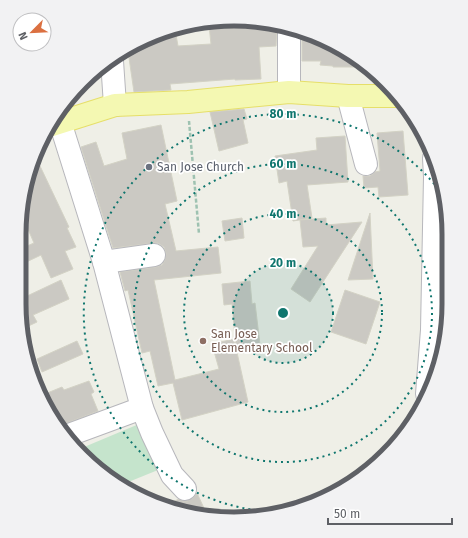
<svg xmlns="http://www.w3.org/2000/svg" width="468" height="538" viewBox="0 0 468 538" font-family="'Fira Sans',sans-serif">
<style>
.green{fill:#c5e4cc}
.building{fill:#cbc9c3;stroke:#d3d2c5}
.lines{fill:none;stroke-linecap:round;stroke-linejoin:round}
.minor-casing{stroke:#b7b7bc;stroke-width:24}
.major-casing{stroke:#e6df69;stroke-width:24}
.path{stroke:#9ec2b1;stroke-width:2.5;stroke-dasharray:4 2;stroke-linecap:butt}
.minor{stroke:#fff;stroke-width:22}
.major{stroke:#f4f8b2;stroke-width:22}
.ring{fill:none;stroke:#0f766e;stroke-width:2;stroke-dasharray:2 4}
.worship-dot{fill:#6b7280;stroke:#fff;stroke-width:1.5}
.education-dot{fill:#8d6e63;stroke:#fff;stroke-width:1.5}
.labels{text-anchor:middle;stroke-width:3.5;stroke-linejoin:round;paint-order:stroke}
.worship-label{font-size:12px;fill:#5b616d;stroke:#fff;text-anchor:start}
.education-label{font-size:12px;fill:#785e54;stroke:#fff;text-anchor:start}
.rim{fill:none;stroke:#5e6065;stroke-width:5}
.centre{fill:#0f766e;stroke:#fff;stroke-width:2}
.ring-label{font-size:12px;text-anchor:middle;font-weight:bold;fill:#0f766e;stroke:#fff;stroke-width:3.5;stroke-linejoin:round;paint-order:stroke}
</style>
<rect width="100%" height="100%" fill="#efefe7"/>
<polygon class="green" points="139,424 158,470 121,485 103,475 77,450"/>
<g class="building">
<polygon points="248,19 277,27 276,46 259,47 261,79 235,80 235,79 170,84 171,90 134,92 128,51 165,30 175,29 178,46 211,44 209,25"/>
<polygon points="302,34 329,41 363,67 333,67 333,66 320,65 321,61 302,61"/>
<polygon points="244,109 247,119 243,120 248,143 219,151 210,112"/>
<polygon points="161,125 177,201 165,204 176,251 218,247 221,273 154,280 175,380 219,369 212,344 234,339 248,402 182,420 173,383 158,386 150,351 142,353 128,290 125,291 120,272 156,267 162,265 165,260 166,253 164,247 158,243 153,243 113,248 81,147 96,142 104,166 127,159 122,133"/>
<polygon points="403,131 408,195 379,197 378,187 364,188 363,176 370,176 375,172 380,171 377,133"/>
<polygon points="345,136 348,182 307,185 312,218 293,221 287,181 279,183 275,156 317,150 316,138"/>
<polygon points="40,166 69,227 67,228 76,247 65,251 73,269 51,278 41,255 20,265 20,249 34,243 21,213 21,206 32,170"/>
<polygon points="370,213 373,279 348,280"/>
<polygon points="242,218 244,238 225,241 222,221"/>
<polygon points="326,218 326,225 362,222 323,282 321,282 323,282 310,302 291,289 318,246 303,247 300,220"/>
<polygon points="61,280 69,299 33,315 37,322 22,329 19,304 19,286 25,297"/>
<polygon points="250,281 252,304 255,303 260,345 236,348 232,304 224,305 222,284"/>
<polygon points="345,290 380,302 366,344 331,332"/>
<polygon points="77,341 83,354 42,372 37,359"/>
<polygon points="89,381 94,392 91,394 98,411 59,426 40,396 62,387 64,390"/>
<polygon points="197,493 208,517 164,506 179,499 182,501 188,501 193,498"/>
</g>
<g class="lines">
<g class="minor-casing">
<g id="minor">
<polyline points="112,61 115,105"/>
<polyline points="289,92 289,30"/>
<polyline points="348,96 366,164"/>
<polyline points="60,122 104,262 142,408 152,433 172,475 185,489"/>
<polyline points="104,262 154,255"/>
<polyline points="427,394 432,330 435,177 434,158"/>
<polyline points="66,436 142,408"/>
</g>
</g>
<g class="major-casing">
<polyline id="major" points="52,125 115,105 188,102 289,92 348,96 398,96"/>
</g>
<polyline class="path" points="189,121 199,234"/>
<use href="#minor" class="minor"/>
<use href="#major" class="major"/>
</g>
<circle cx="283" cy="313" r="50" fill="#0f766e" fill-opacity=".12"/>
<g class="ring">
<circle cx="283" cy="313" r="50"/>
<circle cx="283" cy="313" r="99"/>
<circle cx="283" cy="313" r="149"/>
<path d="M280 512A199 199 0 1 1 443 195"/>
</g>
<circle class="worship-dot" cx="149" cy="167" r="4"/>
<circle class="education-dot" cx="203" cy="341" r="4"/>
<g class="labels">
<g class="worship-label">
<text x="157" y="171">San Jose Church</text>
</g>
<g class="education-label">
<text x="211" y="338">San Jose<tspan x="211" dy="14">Elementary School</tspan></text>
</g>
</g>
<path d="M0 0H468V538H0ZM234 26H234A208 208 0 0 1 442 234V304A208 208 0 0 1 234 512H234A208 208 0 0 1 26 304V234A208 208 0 0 1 234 26Z" fill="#f2f2f3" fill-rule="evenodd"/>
<path class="rim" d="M234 26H234A208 208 0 0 1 442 234V304A208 208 0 0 1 234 512H234A208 208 0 0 1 26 304V234A208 208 0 0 1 234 26Z"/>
<circle cx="283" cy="313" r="6" class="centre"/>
<g class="ring-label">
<text x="283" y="118">80 m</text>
<text x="283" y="168">60 m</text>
<text x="283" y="218">40 m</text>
<text x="283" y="267">20 m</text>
</g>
<g transform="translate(32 32) rotate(246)"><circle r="19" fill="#ffffff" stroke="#bfbfc1"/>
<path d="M0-3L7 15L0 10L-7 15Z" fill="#db7041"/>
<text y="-6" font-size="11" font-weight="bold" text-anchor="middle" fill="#5e6065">N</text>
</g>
<path d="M328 518v6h124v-6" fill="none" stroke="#5e6065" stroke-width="2"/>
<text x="334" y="518" font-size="12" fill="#5e6065" stroke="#ffffff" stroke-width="3" paint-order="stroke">50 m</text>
</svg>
